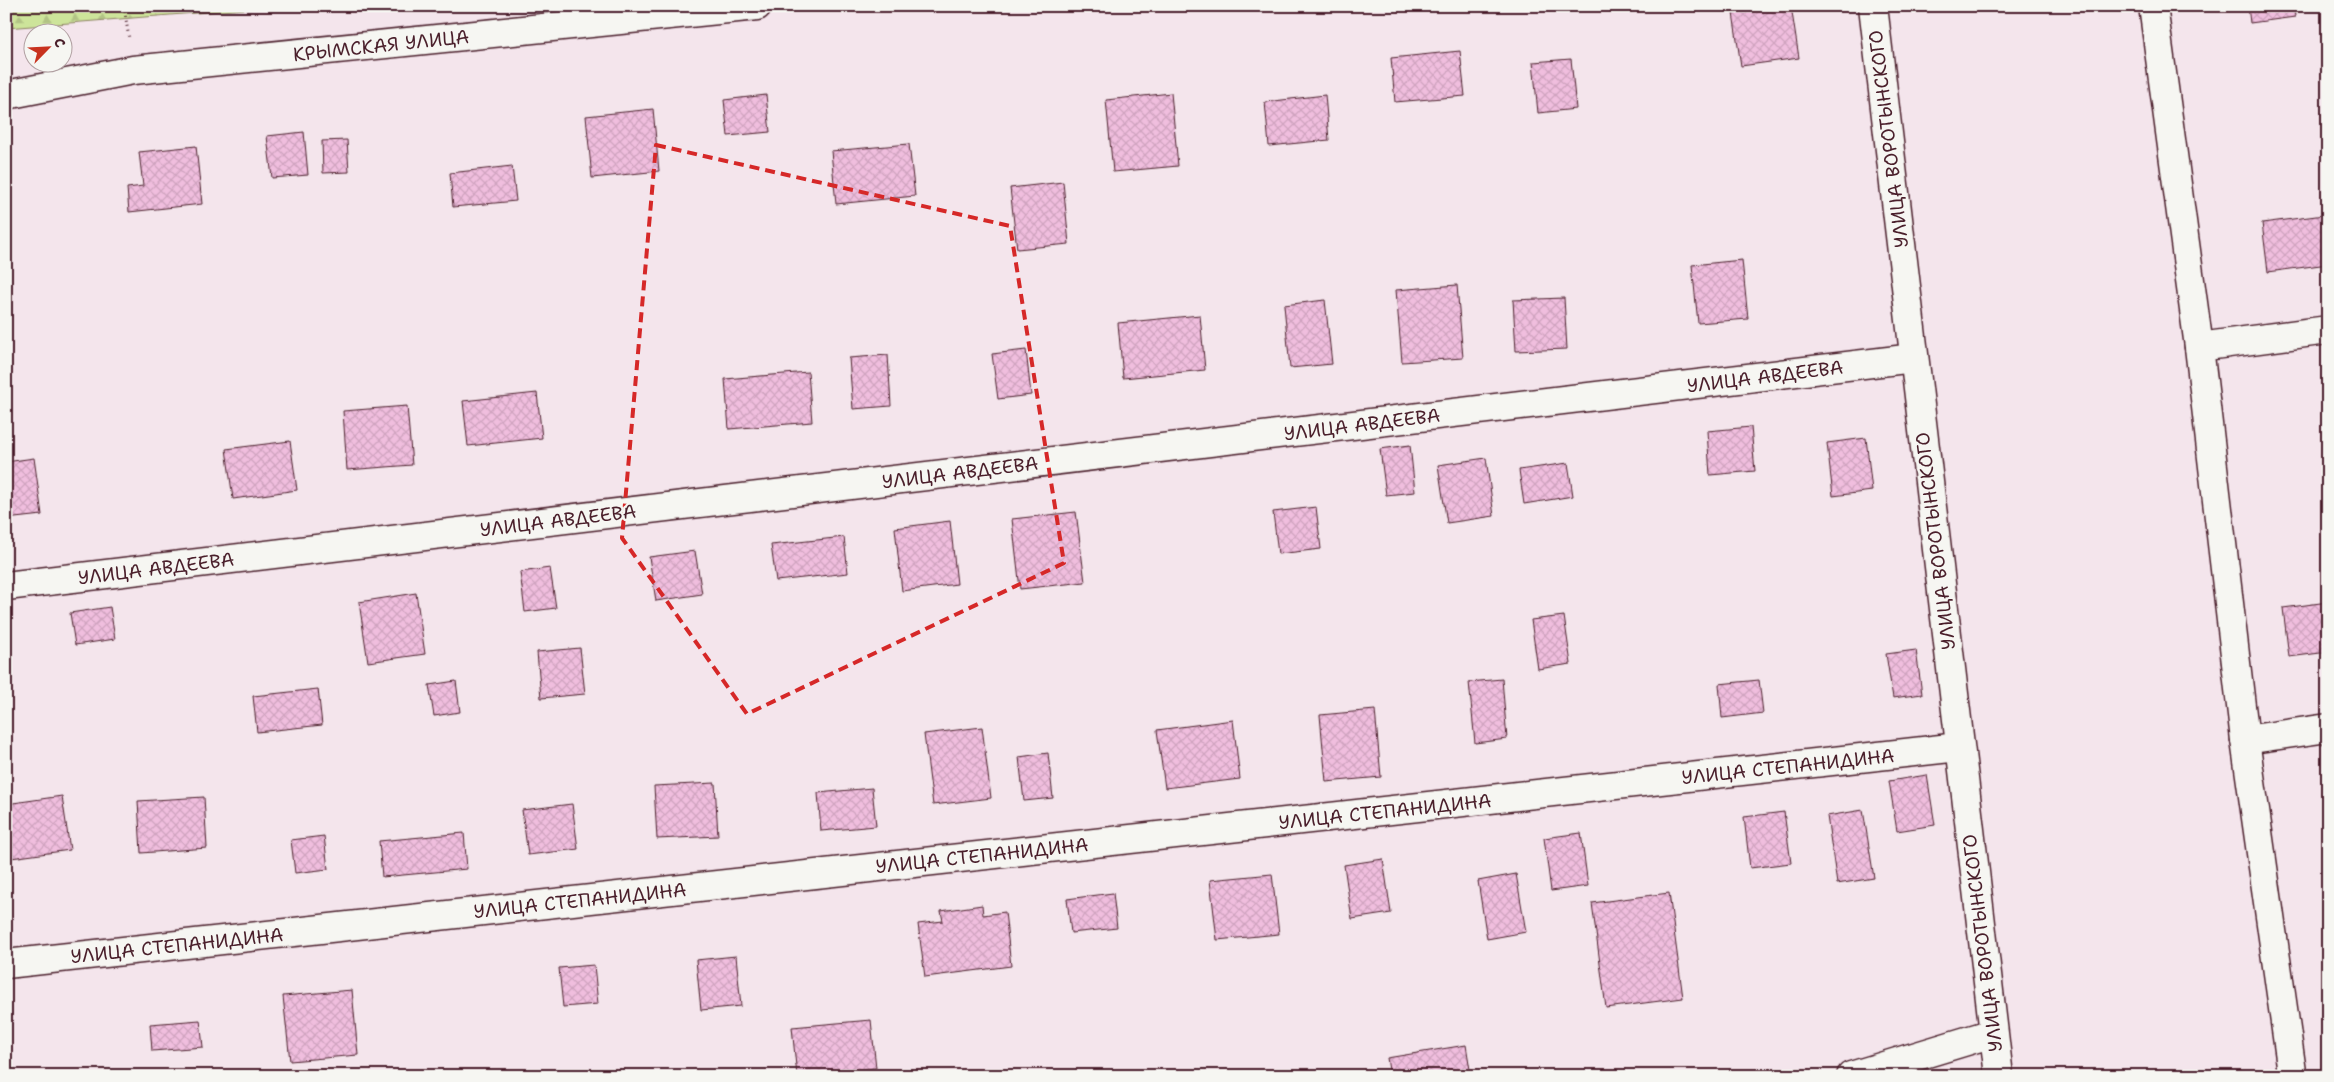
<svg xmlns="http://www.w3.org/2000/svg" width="2334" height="1082" viewBox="0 0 2334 1082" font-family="'Shantell Sans',sans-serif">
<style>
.forest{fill:url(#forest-firs);stroke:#8c8262}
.building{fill:url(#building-cross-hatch);stroke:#4a1f2b}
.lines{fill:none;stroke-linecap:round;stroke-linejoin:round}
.minor-casing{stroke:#4a1f2b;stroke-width:31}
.path{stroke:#4a1f2b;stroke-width:3;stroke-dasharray:1 4;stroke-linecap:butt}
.minor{stroke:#f6f6f2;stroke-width:28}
.marked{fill:none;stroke:#d62828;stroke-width:4;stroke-dasharray:10 6;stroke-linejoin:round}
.labels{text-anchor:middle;stroke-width:4.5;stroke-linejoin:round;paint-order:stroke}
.street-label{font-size:19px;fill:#4a1f2b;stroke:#f6f6f2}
</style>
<defs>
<pattern id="forest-firs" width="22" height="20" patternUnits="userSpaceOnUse" patternTransform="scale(1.25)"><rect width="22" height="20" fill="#cde49a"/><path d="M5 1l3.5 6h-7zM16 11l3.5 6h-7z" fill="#b2c385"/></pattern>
<pattern id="building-cross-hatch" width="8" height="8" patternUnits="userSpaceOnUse" patternTransform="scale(1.25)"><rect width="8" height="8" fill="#f0bede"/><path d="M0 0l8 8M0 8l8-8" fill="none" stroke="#cfa3bf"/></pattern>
</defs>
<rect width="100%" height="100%" fill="#f4e5ec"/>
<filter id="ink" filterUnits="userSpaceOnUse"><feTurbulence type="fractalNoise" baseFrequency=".02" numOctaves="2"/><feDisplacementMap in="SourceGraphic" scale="10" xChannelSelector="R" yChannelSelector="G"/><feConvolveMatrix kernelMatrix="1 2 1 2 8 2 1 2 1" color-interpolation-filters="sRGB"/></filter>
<g filter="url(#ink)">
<polygon class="forest" points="6,6 284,6 6,28"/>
<g class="building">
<polygon points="1779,6 1791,6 1799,58 1741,66 1733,13"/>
<polygon points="2248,6 2294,6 2295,17 2250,23"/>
<polygon points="1460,51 1465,96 1395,102 1391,58"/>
<polygon points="1571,59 1576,109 1538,113 1533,62"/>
<polygon points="1171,93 1178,166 1113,172 1106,100"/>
<polygon points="766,95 770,132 728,136 724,100"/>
<polygon points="1325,95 1329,140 1269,146 1265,102"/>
<polygon points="653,109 659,171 592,178 586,116"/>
<polygon points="304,132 308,175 272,178 267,136"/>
<polygon points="347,140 349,172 323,173 322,141"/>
<polygon points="909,144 915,196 836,204 831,151"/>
<polygon points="196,146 202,204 129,212 127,188 143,186 139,152"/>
<polygon points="512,166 516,201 453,207 450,173"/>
<polygon points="1063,182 1069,244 1017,249 1010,188"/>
<polygon points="2324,215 2328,264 2268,272 2262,223"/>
<polygon points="1742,260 1748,319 1698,323 1692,265"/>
<polygon points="1457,285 1463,358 1402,362 1396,290"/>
<polygon points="1564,298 1567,349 1516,351 1513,300"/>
<polygon points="1325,300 1332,364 1290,368 1284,305"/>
<polygon points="1200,315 1205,370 1123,378 1118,323"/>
<polygon points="1026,350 1031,395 998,399 992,354"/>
<polygon points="888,355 891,406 853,409 849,358"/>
<polygon points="808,372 812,422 729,429 725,379"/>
<polygon points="537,393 542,438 468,446 463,401"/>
<polygon points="407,406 412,465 347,470 343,411"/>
<polygon points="1751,427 1755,471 1710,475 1707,431"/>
<polygon points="1866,438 1872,491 1833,496 1827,443"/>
<polygon points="290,441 297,490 233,499 226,449"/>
<polygon points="1410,445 1415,492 1386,495 1380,449"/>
<polygon points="34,458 42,515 6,519 6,462"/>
<polygon points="1486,458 1494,516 1447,523 1438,465"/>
<polygon points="1568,463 1573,496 1524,504 1519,470"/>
<polygon points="1316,507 1321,549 1278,554 1273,512"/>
<polygon points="1076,512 1085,582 1020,589 1012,519"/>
<polygon points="950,521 957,584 902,591 895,528"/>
<polygon points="844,537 848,573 776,581 771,545"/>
<polygon points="695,551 702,594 656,601 649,557"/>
<polygon points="550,568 556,608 525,612 520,572"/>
<polygon points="416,593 425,654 368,662 359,602"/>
<polygon points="2328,602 2328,652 2289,657 2283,608"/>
<polygon points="110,607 115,639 75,645 70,613"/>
<polygon points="1564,616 1571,664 1538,669 1531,620"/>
<polygon points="580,648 585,694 541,698 537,652"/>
<polygon points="1916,650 1922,694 1893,698 1886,654"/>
<polygon points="1502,679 1507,739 1475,743 1469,682"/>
<polygon points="1759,680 1763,713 1722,718 1719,684"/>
<polygon points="456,681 460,712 434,716 429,685"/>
<polygon points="318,689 322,725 257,732 253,696"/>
<polygon points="1375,710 1381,777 1326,782 1320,715"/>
<polygon points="1233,720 1240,779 1165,788 1157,730"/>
<polygon points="982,727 991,798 933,805 924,734"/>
<polygon points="1048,753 1053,798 1024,801 1019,757"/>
<polygon points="1927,775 1935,825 1897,831 1889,781"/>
<polygon points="715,783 718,836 657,839 654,786"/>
<polygon points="872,788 876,826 821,831 818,793"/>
<polygon points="62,796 70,850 11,858 6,826 6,804"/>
<polygon points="204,797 207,848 141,853 138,801"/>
<polygon points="572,804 578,849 528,855 522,810"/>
<polygon points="1863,810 1874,878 1837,884 1827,816"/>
<polygon points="1784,812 1791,863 1750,868 1744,817"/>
<polygon points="464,833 467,869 382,877 379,841"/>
<polygon points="1581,833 1588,886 1551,891 1544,838"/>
<polygon points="324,836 328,869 295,873 291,840"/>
<polygon points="1383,859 1391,913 1352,919 1344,865"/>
<polygon points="1272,874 1279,934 1217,940 1210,880"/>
<polygon points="1516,874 1526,932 1487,939 1478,881"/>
<polygon points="1113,893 1117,928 1071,933 1067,899"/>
<polygon points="1669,893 1683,998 1606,1008 1592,903"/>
<polygon points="982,905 983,915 1005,912 1011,966 925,977 918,924 943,921 941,911"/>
<polygon points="736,956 741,1006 701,1010 696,960"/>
<polygon points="594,965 598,1004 563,1007 559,968"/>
<polygon points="352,990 358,1055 290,1061 283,996"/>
<polygon points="200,1020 203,1047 152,1051 150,1024"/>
<polygon points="871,1020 876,1068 797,1076 792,1027"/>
<polygon points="1466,1045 1471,1076 1390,1076 1387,1058"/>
</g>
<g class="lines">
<g class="minor-casing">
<g id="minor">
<polyline points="1873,6 1999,1076"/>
<polyline points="2153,6 2199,347 2245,740 2292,1072"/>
<polyline points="6,95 133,70 757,6"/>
<polyline points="2199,347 2328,330"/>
<polyline points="6,586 1914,358"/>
<polyline points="2245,740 2328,728"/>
<polyline points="6,964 1959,747"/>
<polyline points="1851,1076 1993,1033"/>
</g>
</g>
<polyline class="path" points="124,6 129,39"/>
<use href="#minor" class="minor"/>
</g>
</g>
<path class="marked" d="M656,145L1010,226L1064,563L747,714L622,538Z"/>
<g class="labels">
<g class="street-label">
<text transform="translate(381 45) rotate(-6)" y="7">КРЫМСКАЯ УЛИЦА</text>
<text transform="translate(1888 139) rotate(-97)" y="7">УЛИЦА ВОРОТЫНСКОГО</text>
<text transform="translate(1765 376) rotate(-7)" y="7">УЛИЦА АВДЕЕВА</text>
<text transform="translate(1362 424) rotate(-7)" y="7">УЛИЦА АВДЕЕВА</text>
<text transform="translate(960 472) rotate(-7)" y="7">УЛИЦА АВДЕЕВА</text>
<text transform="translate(558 520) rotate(-7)" y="7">УЛИЦА АВДЕЕВА</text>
<text transform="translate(1935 541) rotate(-97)" y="7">УЛИЦА ВОРОТЫНСКОГО</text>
<text transform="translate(156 568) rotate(-7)" y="7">УЛИЦА АВДЕЕВА</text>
<text transform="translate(1788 766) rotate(-6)" y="7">УЛИЦА СТЕПАНИДИНА</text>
<text transform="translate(1385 811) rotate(-6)" y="7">УЛИЦА СТЕПАНИДИНА</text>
<text transform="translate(982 855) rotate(-6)" y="7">УЛИЦА СТЕПАНИДИНА</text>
<text transform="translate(580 900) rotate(-6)" y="7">УЛИЦА СТЕПАНИДИНА</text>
<text transform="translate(1982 943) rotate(-97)" y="7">УЛИЦА ВОРОТЫНСКОГО</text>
<text transform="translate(177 945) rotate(-6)" y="7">УЛИЦА СТЕПАНИДИНА</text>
</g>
</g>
<rect width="2334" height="1082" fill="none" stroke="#f6f6f2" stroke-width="25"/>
<rect x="12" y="12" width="2309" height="1057" fill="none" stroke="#4a1f2b" stroke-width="2" filter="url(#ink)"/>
<g transform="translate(48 48) rotate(66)"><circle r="24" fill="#f6f6f2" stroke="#b1a0a2"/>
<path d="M0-4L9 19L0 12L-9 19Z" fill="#c8321e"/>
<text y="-8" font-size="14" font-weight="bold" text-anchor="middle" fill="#4a1f2b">С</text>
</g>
</svg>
